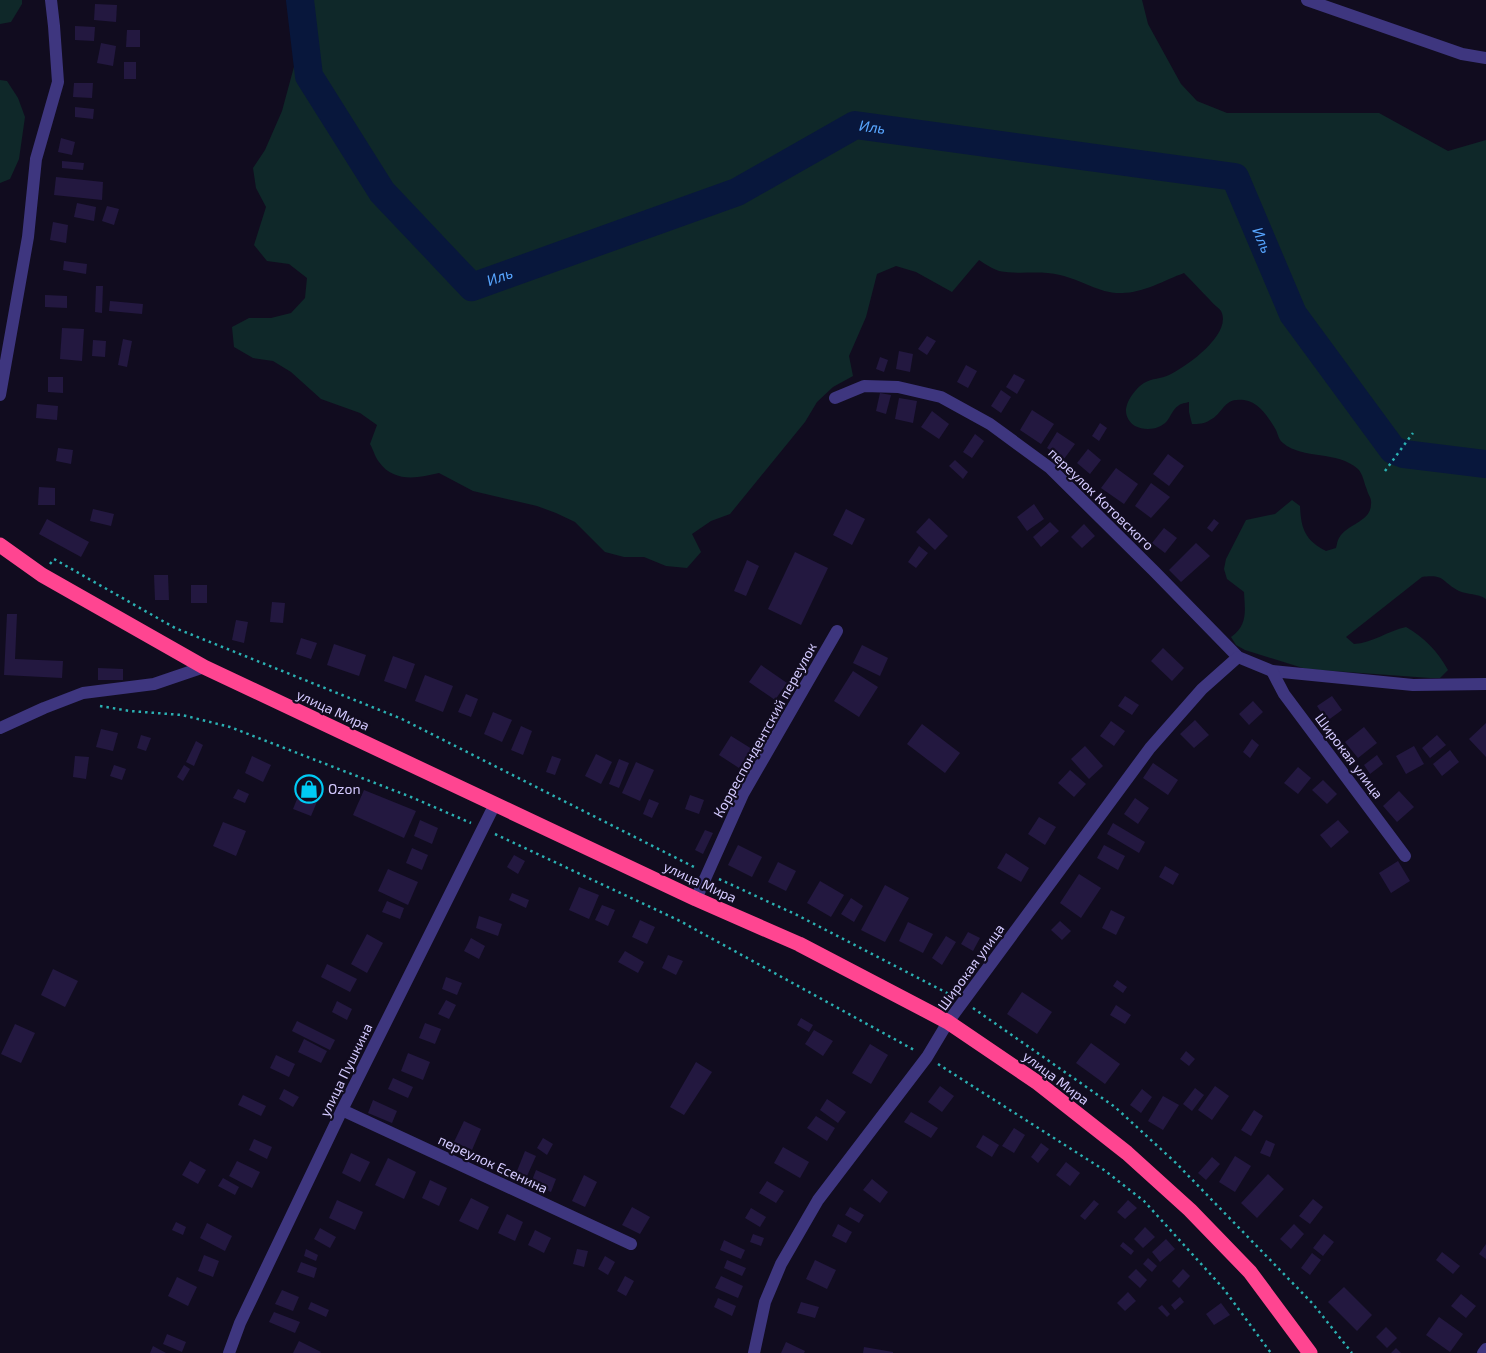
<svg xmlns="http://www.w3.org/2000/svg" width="1486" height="1353" viewBox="0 0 1486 1353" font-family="'Exo 2',sans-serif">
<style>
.green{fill:#0f2829}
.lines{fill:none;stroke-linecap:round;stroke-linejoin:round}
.river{stroke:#08173c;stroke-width:28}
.building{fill:#231840}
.path{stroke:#2bb0b2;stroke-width:2.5;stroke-dasharray:2.5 4;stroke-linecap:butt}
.street{stroke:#3e367f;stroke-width:12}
.highway{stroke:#ff4591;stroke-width:15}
.labels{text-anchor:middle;stroke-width:4.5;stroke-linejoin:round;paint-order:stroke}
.street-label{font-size:14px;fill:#d4caff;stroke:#110c1f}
.poi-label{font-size:14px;fill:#d4caff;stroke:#110c1f;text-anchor:start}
.water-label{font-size:15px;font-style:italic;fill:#58a6ff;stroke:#110c1f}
</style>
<rect width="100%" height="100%" fill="#110c1f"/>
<g class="green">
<polygon points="0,0 22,0 22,4 11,22 0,24"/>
<path d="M312,0H1142L1148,24L1181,84L1197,101L1227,113H1379L1448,151L1486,140V599C1477,593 1468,595 1459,591C1441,582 1446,574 1422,577L1346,637L1354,644C1372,643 1388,631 1406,627C1424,637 1438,652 1448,670L1440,678H1430L1306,669L1245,650L1236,645L1231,637C1248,625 1245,611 1244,592L1227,579L1224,569L1226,559L1246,520L1275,514L1292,500L1300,506C1301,529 1305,540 1326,551L1336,548C1337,545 1337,541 1339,538C1348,523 1371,522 1371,504C1372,498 1368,495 1367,490C1364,483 1363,474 1358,469C1337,450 1303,460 1283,443C1279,440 1278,435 1276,430C1269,418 1259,402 1244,400C1223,397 1224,413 1210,420C1205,424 1198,424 1192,424L1189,412V402C1186,403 1181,403 1178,406C1173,409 1171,416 1167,421C1159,430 1145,431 1135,426C1130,423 1126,417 1126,411C1126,401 1136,388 1144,383C1152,378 1161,379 1169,375C1186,367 1233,334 1221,311C1219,308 1213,304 1210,300C1201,291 1193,282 1184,273C1165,280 1143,293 1122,293C1100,294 1082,280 1060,275C1040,270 1019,275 999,271C993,269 985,264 979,260L952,292L916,272L896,266L877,274L866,317L849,356L853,376L833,387L817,402L805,422L730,514L711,521L692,534L701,552L687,568L666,566L644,557H624L605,552L575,522L556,513L537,506L473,491L439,473C418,478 394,483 379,462C375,457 373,449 370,444L377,425L360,413L321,399L291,372L273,361L253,358L234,347L232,327L249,318H271L291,313L305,298L307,278L289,264L267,261L254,245L266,207L256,188L253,168L265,150L282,111Z"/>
<polygon points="0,80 7,81 18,98 25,117 19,159 10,179 0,183"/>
</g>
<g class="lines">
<path class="river" id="s1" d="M300,0L309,76L382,192L472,287L737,192L855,125L1235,177L1293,314L1393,450L1404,454L1486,464"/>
</g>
<g class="building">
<polygon points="95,4 117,5 116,22 94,20"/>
<polygon points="75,26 95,27 94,41 75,40"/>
<polygon points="127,30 140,30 140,47 126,47"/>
<polygon points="101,43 116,46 113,66 97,63"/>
<rect x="124" y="62" width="12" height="17"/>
<polygon points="74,83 93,83 92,98 73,97"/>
<polygon points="75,107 94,109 93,119 75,117"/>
<polygon points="61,138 75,142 72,155 58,152"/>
<polygon points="62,161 84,163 83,170 62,168"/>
<polygon points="56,177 103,182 102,200 54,195"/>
<polygon points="77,203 96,207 94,221 74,217"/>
<polygon points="107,206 119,209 114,225 102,221"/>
<polygon points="53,222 68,225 66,243 50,240"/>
<polygon points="64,261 87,264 86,274 63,270"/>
<polygon points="96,286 103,286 102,313 95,312"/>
<polygon points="45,295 67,296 67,308 45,307"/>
<polygon points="110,301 143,304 142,314 109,311"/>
<polygon points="62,328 84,329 82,361 60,359"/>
<polygon points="927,336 936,341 927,355 918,349"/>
<polygon points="123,339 132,341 127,367 118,365"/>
<polygon points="93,340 106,341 105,357 92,356"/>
<polygon points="899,351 913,354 910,372 896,369"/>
<polygon points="880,357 888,360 884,372 876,369"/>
<polygon points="966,365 977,371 968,388 957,382"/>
<polygon points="1014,374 1025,380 1017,394 1006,387"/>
<polygon points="48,377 63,377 63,393 48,392"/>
<polygon points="1001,390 1011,397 1001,413 991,406"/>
<polygon points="880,393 891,395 886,414 876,411"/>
<polygon points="899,398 917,401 913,423 895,419"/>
<polygon points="37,404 58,406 57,420 36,418"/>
<polygon points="1032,410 1054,424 1041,444 1020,430"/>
<polygon points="932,411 949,424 939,439 921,427"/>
<polygon points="1100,423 1107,428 1099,441 1092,436"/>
<polygon points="1057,432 1075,444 1064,459 1047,448"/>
<polygon points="975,434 984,441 972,458 963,452"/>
<polygon points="58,448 73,450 71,464 56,461"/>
<polygon points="1088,449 1101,460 1090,474 1077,463"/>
<polygon points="1168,454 1184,466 1169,486 1153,474"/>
<polygon points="955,460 968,472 963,479 949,466"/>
<polygon points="1116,468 1138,484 1124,504 1101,488"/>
<polygon points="1151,483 1170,497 1151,518 1135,506"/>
<polygon points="39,487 55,488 55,505 38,505"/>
<polygon points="1034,504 1044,519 1027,531 1017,517"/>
<polygon points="93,509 114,514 111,526 90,521"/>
<polygon points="846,509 865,519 852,545 833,535"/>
<polygon points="929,518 948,536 935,550 916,532"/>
<polygon points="47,519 89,542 81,557 39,534"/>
<polygon points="1214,519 1219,523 1212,532 1207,528"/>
<polygon points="1050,522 1059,531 1041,547 1033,537"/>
<polygon points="1084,524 1095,536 1082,548 1071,537"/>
<polygon points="1164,528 1177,538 1165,553 1152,543"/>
<polygon points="1196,543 1210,556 1181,582 1169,570"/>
<polygon points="919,546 928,553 916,568 908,562"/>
<polygon points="795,552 828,568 801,625 768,609"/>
<polygon points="747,560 759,566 746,596 734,591"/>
<polygon points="154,575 168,575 169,600 155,600"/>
<rect x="191" y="585" width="16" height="18"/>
<polygon points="272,602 285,603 283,623 270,622"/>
<polygon points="7,614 17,614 15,659 63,661 62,678 4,675"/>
<polygon points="236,620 248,622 244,643 232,640"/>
<polygon points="301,638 317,643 311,659 296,654"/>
<polygon points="334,644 366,655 359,676 327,665"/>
<polygon points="862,645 888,658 880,676 853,663"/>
<polygon points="1163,648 1184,668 1172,681 1151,661"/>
<polygon points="393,656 415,664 406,689 384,681"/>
<polygon points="761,665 787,683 775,700 749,682"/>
<polygon points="98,668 123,669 123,680 98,680"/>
<polygon points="853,671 878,687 859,717 834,701"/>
<polygon points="425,675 453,686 443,712 415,701"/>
<polygon points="466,694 478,699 471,717 458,712"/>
<polygon points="1125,696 1139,705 1132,715 1118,706"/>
<polygon points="1332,696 1342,710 1327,721 1317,706"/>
<polygon points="1253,701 1263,712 1249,725 1239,714"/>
<polygon points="493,712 512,720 502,742 484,734"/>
<polygon points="1195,720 1209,735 1194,748 1180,734"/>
<polygon points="1111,721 1125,731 1114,746 1100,736"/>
<polygon points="1486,723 1486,757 1469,739"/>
<polygon points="922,724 960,753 945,773 907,744"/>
<polygon points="521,726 532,731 523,755 511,750"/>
<polygon points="1364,727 1377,743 1358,758 1345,742"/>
<polygon points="101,729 118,733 113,751 96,747"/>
<polygon points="141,735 151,738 146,751 137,748"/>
<polygon points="1437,735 1446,745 1430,758 1422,748"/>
<polygon points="731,736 752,749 739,768 719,755"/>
<polygon points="1252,739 1259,745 1250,758 1243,752"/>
<polygon points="196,741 203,745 194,766 186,762"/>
<polygon points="1085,746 1103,766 1089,779 1071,759"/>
<polygon points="1414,746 1424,764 1406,774 1396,756"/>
<polygon points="1450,750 1459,762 1442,776 1433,764"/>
<polygon points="596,754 612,762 601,784 585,776"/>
<polygon points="1377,755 1383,764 1370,774 1364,765"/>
<polygon points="75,756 89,757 86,779 73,777"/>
<polygon points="252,756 271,765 263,782 245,773"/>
<polygon points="552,756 561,759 555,775 546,772"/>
<polygon points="619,759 629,763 619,788 609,784"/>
<polygon points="636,762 654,770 640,801 622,793"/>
<polygon points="1153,763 1178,780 1168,795 1143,778"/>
<polygon points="114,765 126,769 122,780 110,776"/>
<polygon points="184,765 190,769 183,781 177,777"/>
<polygon points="1298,767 1311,778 1298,794 1284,783"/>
<polygon points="1070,770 1086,784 1074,797 1058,783"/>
<polygon points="1323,780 1337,794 1327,804 1312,790"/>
<polygon points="304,782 322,790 311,816 293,809"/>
<polygon points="238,789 249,794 245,803 233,798"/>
<polygon points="364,790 416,811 404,838 353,815"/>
<polygon points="1399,791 1414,807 1397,822 1383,806"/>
<polygon points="690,795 704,800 699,814 685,809"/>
<polygon points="1135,798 1149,808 1138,824 1124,814"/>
<polygon points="649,799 659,803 652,818 643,814"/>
<polygon points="1039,817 1056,827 1045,845 1028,834"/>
<polygon points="420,820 438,828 432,844 414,836"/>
<polygon points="1338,820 1349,832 1331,848 1320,835"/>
<polygon points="223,822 246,831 236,856 213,846"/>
<polygon points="1113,823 1145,842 1139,853 1107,834"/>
<polygon points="705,830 713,833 703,854 695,850"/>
<polygon points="738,845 762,857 752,877 728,865"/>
<polygon points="1104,845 1125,856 1118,870 1097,858"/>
<polygon points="412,848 428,855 422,870 406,863"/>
<polygon points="1006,853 1029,868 1021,882 997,868"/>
<polygon points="514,855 525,861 518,874 507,867"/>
<polygon points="1398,861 1410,881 1391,893 1379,873"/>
<polygon points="778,862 796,871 786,891 768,882"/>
<polygon points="1165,866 1179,874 1173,885 1159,877"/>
<polygon points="388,869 418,882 408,905 378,891"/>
<polygon points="1079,874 1101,888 1081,918 1060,903"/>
<polygon points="820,881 844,895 831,917 807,903"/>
<polygon points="885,885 909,898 885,942 861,930"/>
<polygon points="579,887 599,895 589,919 569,910"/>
<polygon points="512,893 529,900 526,908 509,900"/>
<polygon points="851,898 863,906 854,922 841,914"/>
<polygon points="387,901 404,908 400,919 382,912"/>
<polygon points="602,905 615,910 608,926 595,920"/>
<polygon points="1111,910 1125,917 1116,935 1102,928"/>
<polygon points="479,916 502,924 498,936 476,928"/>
<polygon points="640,920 655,927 647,944 632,937"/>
<polygon points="1060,921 1071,931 1062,940 1051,930"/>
<polygon points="908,922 933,934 923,953 899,941"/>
<polygon points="968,932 980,938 973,951 961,944"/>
<polygon points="367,934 383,943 367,973 351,964"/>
<polygon points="946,936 956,942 942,965 932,958"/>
<polygon points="471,938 485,946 479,959 464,951"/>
<polygon points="625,951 644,962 638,973 618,962"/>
<polygon points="668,955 683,961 676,975 662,968"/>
<polygon points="327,964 357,979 350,992 321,977"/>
<polygon points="53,969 78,981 65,1007 41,995"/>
<polygon points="446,977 462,983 457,995 442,989"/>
<polygon points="1117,980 1127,987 1123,993 1113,986"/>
<polygon points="1022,992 1052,1012 1037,1034 1007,1014"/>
<polygon points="446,1000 456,1005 449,1019 438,1014"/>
<polygon points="337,1001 352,1009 347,1020 332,1012"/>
<polygon points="1116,1005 1131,1015 1125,1024 1110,1015"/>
<polygon points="801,1018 813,1025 809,1032 797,1025"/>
<polygon points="297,1021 335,1040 330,1050 292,1031"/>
<polygon points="425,1023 441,1029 435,1044 419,1038"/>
<polygon points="15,1024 35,1033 21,1063 1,1054"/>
<polygon points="814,1030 833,1041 823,1056 805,1044"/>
<polygon points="304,1039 327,1051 321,1063 298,1052"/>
<polygon points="1091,1043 1120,1064 1105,1084 1076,1063"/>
<polygon points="870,1044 888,1055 871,1084 852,1073"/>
<polygon points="1186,1051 1195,1059 1189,1066 1180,1059"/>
<polygon points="408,1053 430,1062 423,1080 401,1071"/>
<polygon points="276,1055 295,1064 289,1077 270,1068"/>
<polygon points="696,1062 712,1072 684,1115 670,1107"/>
<polygon points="393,1078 413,1087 408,1098 388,1089"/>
<polygon points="940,1086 954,1096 942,1112 928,1102"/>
<polygon points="1215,1086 1229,1096 1212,1120 1198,1110"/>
<polygon points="1195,1088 1204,1095 1192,1111 1183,1104"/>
<polygon points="284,1089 299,1097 293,1107 279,1099"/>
<polygon points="1142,1089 1152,1097 1141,1113 1130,1105"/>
<polygon points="243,1095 266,1106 261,1116 238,1105"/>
<polygon points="1163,1096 1179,1105 1163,1130 1148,1121"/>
<polygon points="827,1099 846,1112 838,1123 820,1110"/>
<polygon points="373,1100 397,1111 392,1123 368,1113"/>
<polygon points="1254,1110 1263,1116 1251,1136 1241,1130"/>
<polygon points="911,1112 938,1128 931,1138 904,1122"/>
<polygon points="816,1116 835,1128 827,1141 807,1128"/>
<polygon points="464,1121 481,1129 472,1150 454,1142"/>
<polygon points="1014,1128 1025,1135 1014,1153 1002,1146"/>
<polygon points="983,1135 999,1145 992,1157 976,1147"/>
<polygon points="543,1138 553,1144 547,1155 537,1148"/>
<polygon points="254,1139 272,1147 267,1159 249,1150"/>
<polygon points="1266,1140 1275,1144 1270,1157 1260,1153"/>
<polygon points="1041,1143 1049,1149 1038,1163 1031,1157"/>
<polygon points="783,1147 809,1162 800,1178 774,1163"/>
<polygon points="525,1151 536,1156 527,1176 517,1171"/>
<polygon points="351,1153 370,1162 360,1182 342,1173"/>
<polygon points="1235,1156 1251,1166 1235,1192 1219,1182"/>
<polygon points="1212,1157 1220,1164 1206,1180 1198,1173"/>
<polygon points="388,1158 416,1172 404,1199 375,1185"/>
<polygon points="190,1161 206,1170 198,1184 182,1175"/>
<polygon points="237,1161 260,1172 252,1188 229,1176"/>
<polygon points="1066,1162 1080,1173 1070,1186 1056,1175"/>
<polygon points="536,1170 556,1179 551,1192 531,1183"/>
<polygon points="1268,1174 1284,1189 1257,1218 1241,1203"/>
<polygon points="584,1175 597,1182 585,1207 572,1201"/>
<polygon points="223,1178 239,1187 235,1195 218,1186"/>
<polygon points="872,1179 888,1192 880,1203 863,1190"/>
<polygon points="430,1180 447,1188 439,1206 422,1198"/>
<polygon points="767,1181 784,1191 776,1203 759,1193"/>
<polygon points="471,1198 489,1207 478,1230 459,1221"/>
<polygon points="1313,1199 1323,1207 1310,1224 1299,1216"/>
<polygon points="337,1200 363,1212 355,1230 329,1218"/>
<polygon points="1094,1200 1099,1204 1085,1220 1080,1216"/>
<polygon points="1128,1200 1137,1208 1125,1219 1117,1212"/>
<polygon points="632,1207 650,1217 640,1234 622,1225"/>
<polygon points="850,1207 864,1215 859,1223 845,1215"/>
<polygon points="751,1208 766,1217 760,1227 745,1218"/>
<polygon points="507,1214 523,1222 515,1241 498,1233"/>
<polygon points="176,1222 186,1227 183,1235 172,1230"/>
<polygon points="207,1223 232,1236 225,1251 200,1238"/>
<polygon points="838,1224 852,1232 846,1243 832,1236"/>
<polygon points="1294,1224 1304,1234 1291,1249 1280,1239"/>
<polygon points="1145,1227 1155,1237 1143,1248 1134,1239"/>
<polygon points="320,1228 336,1237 330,1248 314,1239"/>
<polygon points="535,1230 551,1238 544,1253 528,1245"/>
<polygon points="753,1234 764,1238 761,1246 750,1242"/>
<polygon points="1324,1234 1334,1242 1323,1256 1313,1248"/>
<polygon points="1166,1239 1175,1249 1160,1262 1152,1252"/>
<polygon points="724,1240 745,1250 741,1259 720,1250"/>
<polygon points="1123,1242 1134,1251 1131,1255 1120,1246"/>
<polygon points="1486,1244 1486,1259 1479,1254"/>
<polygon points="306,1249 318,1255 316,1261 304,1256"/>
<polygon points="577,1249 588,1251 584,1267 573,1264"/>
<polygon points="1442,1252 1460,1266 1453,1274 1436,1260"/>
<polygon points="1312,1253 1321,1260 1310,1275 1301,1268"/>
<polygon points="204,1255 219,1261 213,1277 198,1271"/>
<polygon points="605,1256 615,1262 608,1275 598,1269"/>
<polygon points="1148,1258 1157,1266 1152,1272 1143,1264"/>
<polygon points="727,1260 746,1268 742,1276 724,1268"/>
<polygon points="815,1260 836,1270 827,1289 806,1279"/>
<polygon points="301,1262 317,1268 314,1278 297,1272"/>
<polygon points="1136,1269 1147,1280 1140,1288 1128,1277"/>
<polygon points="1183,1269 1190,1276 1179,1288 1172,1281"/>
<polygon points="625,1276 634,1281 626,1296 617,1291"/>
<polygon points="721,1276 743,1286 738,1298 715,1288"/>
<polygon points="177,1277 197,1287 188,1306 168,1296"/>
<polygon points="1344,1287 1372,1315 1357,1331 1328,1302"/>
<polygon points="282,1290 299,1297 293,1311 275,1304"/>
<polygon points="1128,1292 1136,1301 1125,1311 1117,1303"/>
<polygon points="1461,1294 1476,1306 1466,1318 1451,1306"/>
<polygon points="1180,1297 1184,1302 1175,1310 1171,1305"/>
<polygon points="718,1298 736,1306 732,1316 714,1307"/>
<polygon points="311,1302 329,1310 326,1317 308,1309"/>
<polygon points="801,1302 819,1307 815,1318 797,1313"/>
<polygon points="1221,1303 1230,1315 1214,1325 1206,1314"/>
<polygon points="1162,1305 1170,1314 1167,1317 1158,1308"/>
<polygon points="274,1312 300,1322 295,1333 269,1322"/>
<polygon points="1439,1317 1463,1334 1450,1352 1426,1335"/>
<polygon points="1386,1327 1397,1338 1387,1348 1376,1337"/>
<polygon points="167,1334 186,1342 182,1352 163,1344"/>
<polygon points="299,1341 321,1352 320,1353 293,1353"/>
<polygon points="786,1342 805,1351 804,1353 781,1353"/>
<polygon points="153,1346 166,1353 150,1353"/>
<polygon points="864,1347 893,1352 893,1353 863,1353"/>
<polygon points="1396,1348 1401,1353 1391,1353"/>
</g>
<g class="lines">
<g class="path">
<polyline points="1385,471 1413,433"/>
<polyline points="50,564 54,559 175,628 402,719 696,868"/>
<polyline points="100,706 130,711 182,715 230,727 411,797 471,823"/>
<polyline points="495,834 680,921 916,1051"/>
<polyline points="719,879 797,915 951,995"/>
<polyline points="973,1008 1115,1107 1176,1163 1313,1304 1352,1353"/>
<polyline points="938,1064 1104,1170 1144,1201 1223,1288 1271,1353"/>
</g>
<g class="street">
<polyline points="1307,0 1462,54 1486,58"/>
<polyline points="0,395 28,237 36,159 58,82 54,26 51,0"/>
<polyline points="835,398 864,386 898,387 941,397 990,424 1050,468 1154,571 1238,657 1272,671 1413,685 1486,684"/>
<polyline points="1272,671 1284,694 1405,856"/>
<polyline points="0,728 44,708 83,693 154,684 204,667"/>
<polyline points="696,899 743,794 837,631"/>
<polyline points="342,1110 631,1244"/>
<polyline points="229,1353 240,1323 342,1110 495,804"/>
<polyline points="754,1353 765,1302 781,1264 818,1200 927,1057 948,1022 1150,748 1202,689 1238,657"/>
<polyline points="1483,1353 1486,1349"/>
</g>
<polyline class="highway" points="0,545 42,575 204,667 696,899 799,944 948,1022 1038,1083 1127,1153 1190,1210 1250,1272 1310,1353"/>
</g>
<defs>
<g id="shop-ring" transform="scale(1.4375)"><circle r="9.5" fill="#110c1f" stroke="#00cbf5" stroke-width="1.5"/><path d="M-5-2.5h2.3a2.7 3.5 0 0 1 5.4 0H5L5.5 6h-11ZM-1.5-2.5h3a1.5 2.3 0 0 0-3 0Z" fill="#00cbf5"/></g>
</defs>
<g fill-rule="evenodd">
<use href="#shop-ring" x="309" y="789"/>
</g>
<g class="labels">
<g class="street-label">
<text transform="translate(1101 499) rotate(44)" y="5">переулок Котовского</text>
<text transform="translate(333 710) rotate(25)" y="5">улица Мира</text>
<text transform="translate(765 730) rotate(-61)" y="5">Корреспондентский переулок</text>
<text transform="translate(1349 756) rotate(53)" y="5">Широкая улица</text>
<text transform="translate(700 882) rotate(25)" y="5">улица Мира</text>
<text transform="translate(971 967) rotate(-54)" y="5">Широкая улица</text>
<text transform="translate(346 1070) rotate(-64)" y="5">улица Пушкина</text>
<text transform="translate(1056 1078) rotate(37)" y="5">улица Мира</text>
<text transform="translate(493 1164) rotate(25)" y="5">переулок Есенина</text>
</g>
<g class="poi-label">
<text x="328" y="794">Ozon</text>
</g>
<g class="water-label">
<text dy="5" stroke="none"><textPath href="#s1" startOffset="779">Иль</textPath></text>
<text dy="5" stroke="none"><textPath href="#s1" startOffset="1214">Иль</textPath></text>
<text dy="5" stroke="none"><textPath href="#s1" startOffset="374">Иль</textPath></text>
</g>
</g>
</svg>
